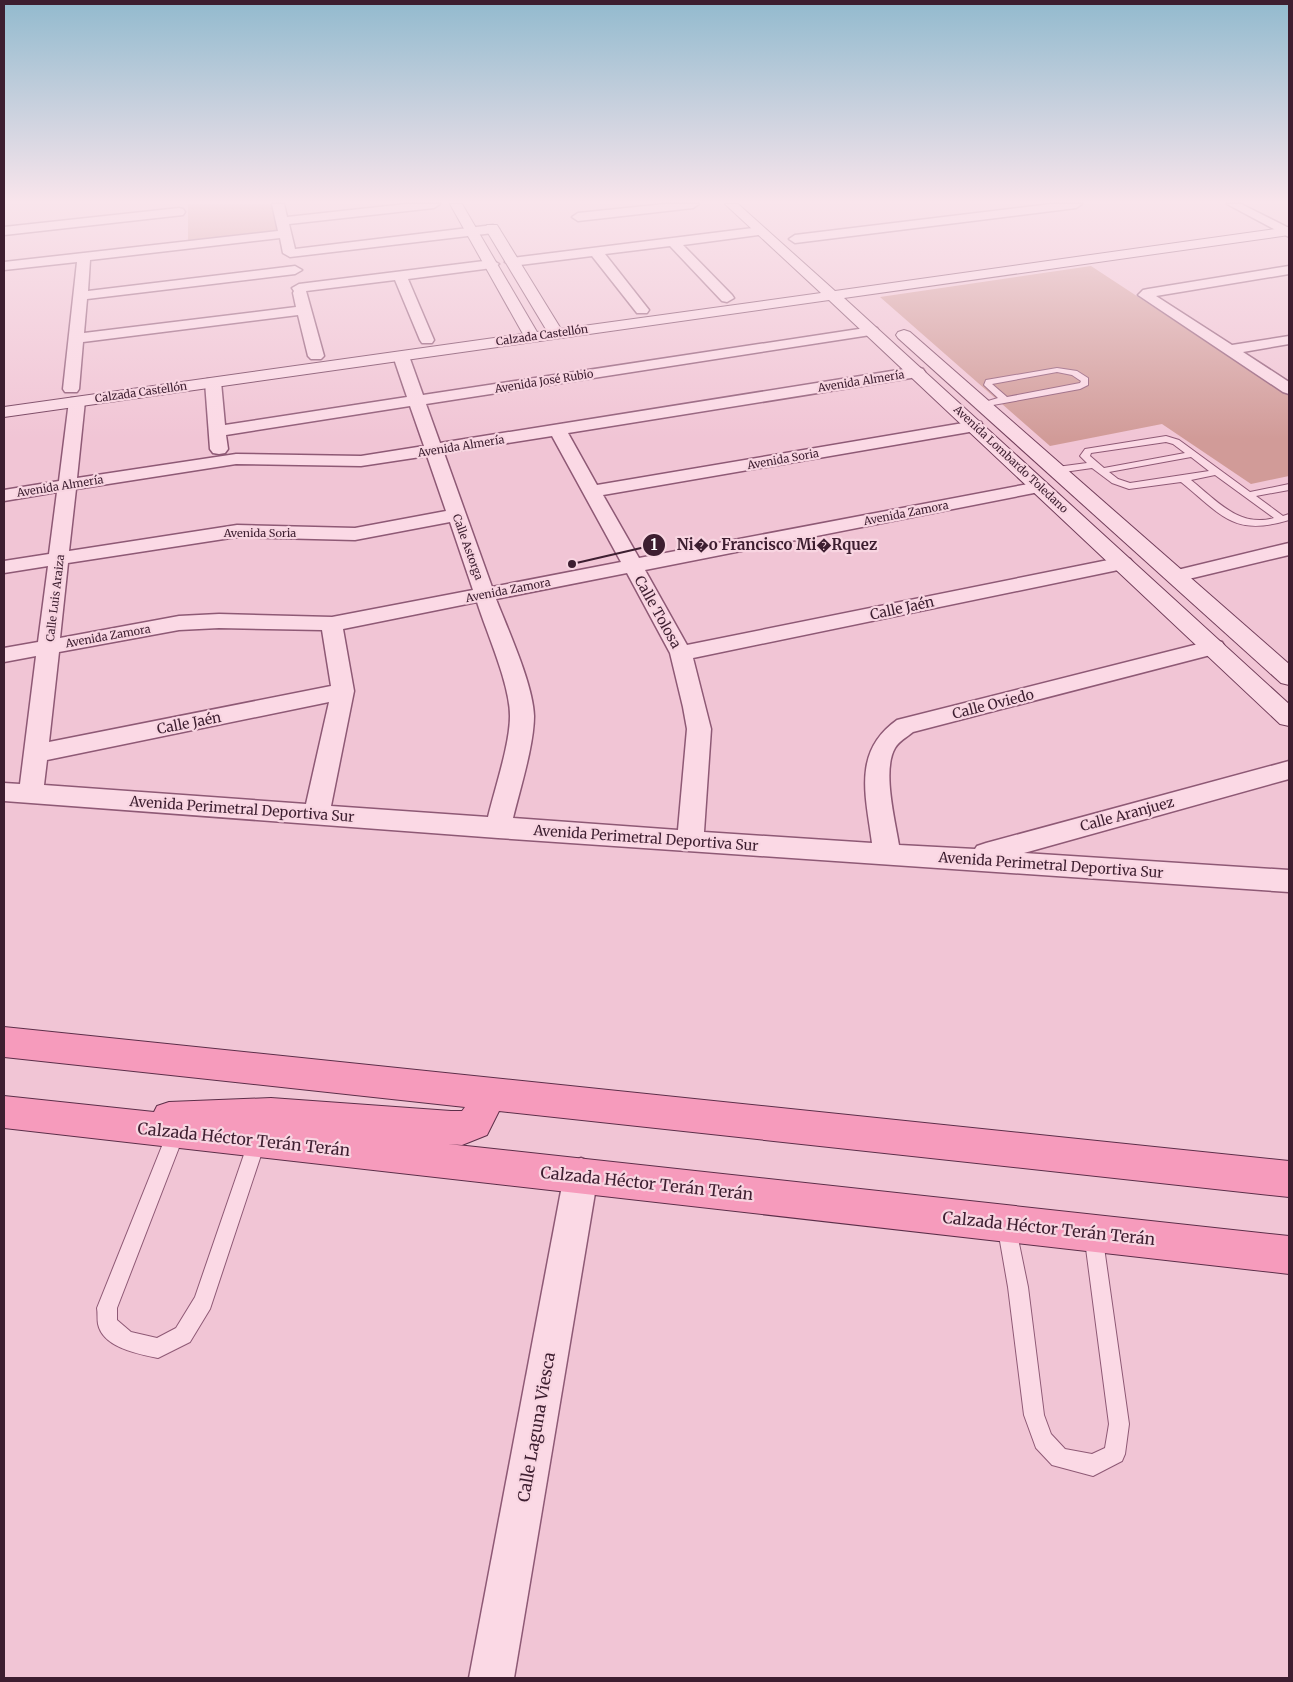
<svg xmlns="http://www.w3.org/2000/svg" width="1293" height="1682" viewBox="0 0 1293 1682" font-family="Merriweather,serif">
<style>
.green{fill:#d19b98}
.lines{fill:none;stroke-linecap:round;stroke-linejoin:round}
.lane-casing{stroke:#8e5975;stroke-width:2}
.street-casing{stroke:#8e5975;stroke-width:3}
.secondary-casing{stroke:#703c59;stroke-width:2}
.primary-casing{stroke:#5c2e49;stroke-width:2}
.lane{fill:#fbd9e5;fill-rule:evenodd}
.street{fill:#fbd9e5;fill-rule:evenodd}
.secondary{fill:#fbd9e5;fill-rule:evenodd}
.primary{fill:#f69bbc;fill-rule:evenodd}
.labels{text-anchor:middle;stroke-width:4.5;stroke-linejoin:round;paint-order:stroke}
.far-street-label{font-size:11px;fill:#3d1e30;stroke:#f8d5e1}
.street-label{font-size:14px;fill:#3d1e30;stroke:#f8d5e1}
.near-street-label{font-size:16px;fill:#3d1e30;stroke:#f8d5e1}
.leader{fill:none;stroke:#3d1e30;stroke-width:2}
.callout-dot{fill:#3d1e30;stroke:#f8d5e1;stroke-width:2}
.mark-label{font-size:15px;text-anchor:middle;font-weight:bold;fill:#fff}
.callout-label{font-size:15px;text-anchor:middle;font-weight:bold;fill:#3d1e30;stroke:#f8d5e1;stroke-width:4.5;stroke-linejoin:round;paint-order:stroke}
</style>
<rect width="100%" height="100%" fill="#f1c5d5"/>
<g class="green">
<polygon points="188,204 277,204 284,232 188,244"/>
<polygon points="1091,266 1289,396 1289,476 1251,484 1162,424 1050,446 880,297"/>
</g>
<g class="lines">
<g class="lane-casing">
<g id="lane">
<path d="M1057,368L1077,371L1088,378V385L1080,389L982,407L978,404L998,398L984,385L986,380ZM1057,372L1072,375L1081,381L1080,383L1007,397L992,384Z"/>
<path d="M1166,436L1179,440L1250,492L1289,484V490L1256,496L1283,516L1289,514V520C1233,537 1222,515 1181,482L1129,489L1112,483L1092,468L1057,473L1052,470L1057,467L1087,463L1080,456L1085,449ZM1166,442L1173,444L1185,453L1104,468L1090,456L1091,453ZM1191,457L1209,471L1130,483L1118,479L1109,472ZM1215,475L1274,518C1239,528 1216,500 1191,480Z"/>
<path d="M176,1124L182,1126L185,1132L117,1308V1320L131,1332L157,1338L176,1328L195,1297L251,1134L257,1132L263,1134L266,1140L210,1309L190,1342L158,1358C139,1354 103,1348 98,1324C97,1319 98,1313 97,1308L170,1126Z"/>
<polygon points="1006,1215 1012,1218 1015,1224 1028,1287 1044,1415 1051,1434 1065,1449 1092,1454 1105,1448 1109,1424 1084,1233 1087,1227 1093,1224 1099,1227 1102,1233 1129,1424 1125,1454 1122,1461 1093,1476 1052,1465 1036,1448 1024,1415 1008,1287 997,1224 1000,1218"/>
</g>
</g>
<g class="street-casing">
<g id="street">
<polygon points="272,204 284,204 287,217 406,204 440,204 434,208 289,224 295,249 493,225 499,229 493,233 290,257 283,253 280,238 90,260 88,291 295,266 302,270 295,274 87,299 84,333 296,307 293,293 294,291 292,288 299,284 492,260 499,264 492,268 408,279 434,340 432,343 422,343 420,340 395,280 306,291 324,356 321,359 311,359 308,356 298,315 83,342 79,389 77,392 65,392 63,389 77,262 4,270 4,262 278,231"/>
<polygon points="665,204 699,204 693,208 578,221 572,217 578,213"/>
<polygon points="1051,204 1082,204 1076,208 795,243 789,239 795,235"/>
<polygon points="1227,204 1241,204 1289,228 1289,237"/>
<polygon points="179,208 183,209 185,212 183,215 4,235 4,227"/>
<polygon points="761,227 767,231 765,234 683,245 732,295 734,298 727,302 722,301 670,246 605,254 649,310 647,313 637,313 592,256 512,266 505,262 512,258"/>
<polygon points="1289,266 1289,274 1156,296 1232,345 1289,336 1289,344 1243,352 1289,382 1289,394 1283,392 1138,295 1143,290 1148,289"/>
<path d="M872,327L877,328L879,331L877,334L426,404L440,443L917,367L923,369L925,372L923,375L917,377L568,433L597,485L975,421L981,422L983,426L981,430L975,431L603,495L639,558L1039,482L1045,483L1048,487L1045,491L1039,492L645,570L687,645L1123,557L1130,559L1133,563L1130,567L1123,569L693,658L711,729L704,832L872,843C866,796 852,752 897,720L1214,640L1222,642L1225,647L1222,652L913,732C907,737 899,741 895,748C882,770 895,820 899,845L975,849L977,846L986,843L1289,761V779L1024,853L1289,870V892L498,838L4,801V783L20,784L36,656L4,662V648L38,642L48,566L4,573V561L49,554L57,492L4,501V490L59,481L69,401L71,398H83L85,401L77,478L236,454L361,456L424,446L410,406L226,435L228,449L225,453L219,454L213,453L210,449L205,382L207,379H219L221,382L225,425L407,397L393,356L396,353H406L409,356L423,395ZM552,436L621,562L492,587L444,453ZM427,456L446,511L355,528L237,525L69,551L76,489L236,464L361,466ZM450,522L473,590L332,617L219,614L179,616L60,638L68,563L237,537L355,540ZM627,573L670,653L683,707L687,729L678,830L513,818C520,789 534,745 534,716C533,684 508,630 496,599ZM477,602C487,634 510,684 510,716C510,744 495,788 488,817L331,806L354,691L343,629ZM219,628L322,630L331,686L49,742L59,652L179,630ZM329,702L306,804L44,785L47,760Z"/>
<polygon points="1289,543 1289,555 1176,582 1169,580 1166,576 1169,572"/>
<polygon points="581,1158 593,1163 598,1175 514,1678 469,1678 564,1175 569,1163"/>
</g>
</g>
<g class="secondary-casing">
<g id="secondary">
<polygon points="450,204 462,204 537,332 547,331 485,228 487,225 497,225 561,329 821,293 725,204 738,204 835,291 1289,227 1289,235 844,298 1289,704 1289,726 1280,724 829,300 4,417 4,407 523,334"/>
<polygon points="904,330 910,332 1289,664 1289,685 1281,683 898,338 896,335 898,332"/>
</g>
</g>
<g class="primary-casing">
<polygon id="primary" points="4,1027 1289,1161 1289,1197 499,1111 487,1135 462,1145 448,1144 1289,1236 1289,1274 4,1128 4,1096 154,1112 157,1106 169,1102 271,1098 451,1111 462,1111 465,1107 4,1057"/>
</g>
<use href="#lane" class="lane"/>
<use href="#street" class="street"/>
<use href="#secondary" class="secondary"/>
<use href="#primary" class="primary"/>
</g>
<linearGradient id="sky" x2="0" y2="1"><stop stop-color="#92bace"/><stop offset="0.46" stop-color="#f9e5ec"/><stop offset="1" stop-color="#f9e5ec" stop-opacity="0"/></linearGradient>
<rect width="1293" height="439" fill="url(#sky)"/>
<g class="labels">
<g class="far-street-label">
<text transform="translate(542 335) rotate(-8)" y="4">Calzada Castellón</text>
<text transform="translate(544 381) rotate(-9)" y="4">Avenida José Rubio</text>
<text transform="translate(861 381) rotate(-9)" y="4">Avenida Almería</text>
<text transform="translate(141 392) rotate(-8)" y="4">Calzada Castellón</text>
<text transform="translate(461 446) rotate(-9)" y="4">Avenida Almería</text>
<text transform="translate(783 459) rotate(-10)" y="4">Avenida Soria</text>
<text transform="translate(1011 459) rotate(43)" y="4">Avenida Lombardo Toledano</text>
<text transform="translate(60 486) rotate(-9)" y="4">Avenida Almería</text>
<text transform="translate(906 513) rotate(-11)" y="4">Avenida Zamora</text>
<text x="260" y="537">Avenida Soria</text>
<text transform="translate(468 547) rotate(70)" y="4">Calle Astorga</text>
<text transform="translate(508 590) rotate(-11)" y="4">Avenida Zamora</text>
<text transform="translate(55 598) rotate(-83)" y="4">Calle Luis Araiza</text>
<text transform="translate(108 636) rotate(-10)" y="4">Avenida Zamora</text>
</g>
<g class="street-label">
<text transform="translate(902 608) rotate(-12)" y="5">Calle Jaén</text>
<text transform="translate(658 612) rotate(61)" y="5">Calle Tolosa</text>
<text transform="translate(993 704) rotate(-14)" y="5">Calle Oviedo</text>
<text transform="translate(189 723) rotate(-11)" y="5">Calle Jaén</text>
<text transform="translate(242 809) rotate(4)" y="5">Avenida Perimetral Deportiva Sur</text>
<text transform="translate(1127 814) rotate(-15)" y="5">Calle Aranjuez</text>
<text transform="translate(646 838) rotate(4)" y="5">Avenida Perimetral Deportiva Sur</text>
<text transform="translate(1051 865) rotate(4)" y="5">Avenida Perimetral Deportiva Sur</text>
</g>
<g class="near-street-label">
<text transform="translate(244 1139) rotate(6)" y="6">Calzada Héctor Terán Terán</text>
<text transform="translate(647 1183) rotate(6)" y="6">Calzada Héctor Terán Terán</text>
<text transform="translate(1049 1228) rotate(6)" y="6">Calzada Héctor Terán Terán</text>
<text transform="translate(536 1427) rotate(-80)" y="6">Calle Laguna Viesca</text>
</g>
</g>
<path class="leader" d="M572 564L654 545"/>
<g class="callout-dot">
<circle cx="572" cy="564" r="5"/>
<circle cx="654" cy="545" r="12"/>
</g>
<g class="mark-label">
<text x="654" y="550">1</text>
</g>
<g class="callout-label">
<text x="777" y="550">Ni�o Francisco Mi�Rquez</text>
</g>
<rect width="1293" height="1682" fill="none" stroke="#3d1e30" stroke-width="10"/>
</svg>
